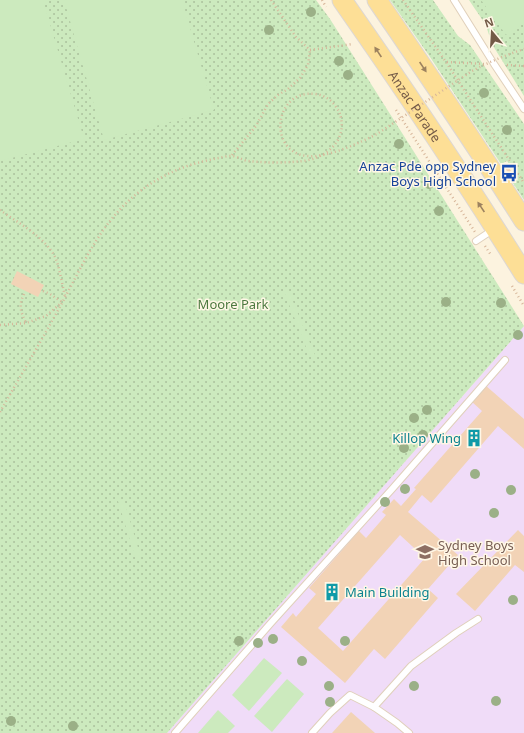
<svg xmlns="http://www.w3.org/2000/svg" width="524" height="733" viewBox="0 0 524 733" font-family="'Noto Sans',sans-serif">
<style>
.education{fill:#f0dcf8}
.park{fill:url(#park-dots)}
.pitch{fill:#cceabe}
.building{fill:#f2d3b6;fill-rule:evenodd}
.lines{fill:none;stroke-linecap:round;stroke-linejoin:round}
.service-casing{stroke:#e0d0bb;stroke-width:8}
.primary-casing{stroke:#ddd7d3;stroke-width:21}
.path{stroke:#d7b69a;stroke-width:2.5;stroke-dasharray:1 3;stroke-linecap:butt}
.service{stroke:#fff;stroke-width:6}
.primary{stroke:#fddf96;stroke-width:19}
.path-bridge{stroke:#d7b69a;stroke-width:2.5;stroke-dasharray:1 3;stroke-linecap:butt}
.tree{fill:#9bb087}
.oneway{fill:#9c825f}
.labels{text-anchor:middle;stroke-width:3;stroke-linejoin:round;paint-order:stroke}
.street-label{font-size:13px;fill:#735a47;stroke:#fff7e6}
.transit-label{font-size:13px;fill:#164399;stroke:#fff7e6;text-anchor:end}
.park-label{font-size:13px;fill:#4c793f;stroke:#fff7e6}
.culture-label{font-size:13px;fill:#0d838f;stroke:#fff7e6;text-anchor:end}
.education-label{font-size:13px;fill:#785e54;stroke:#fff7e6;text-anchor:start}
</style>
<defs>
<pattern id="park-dots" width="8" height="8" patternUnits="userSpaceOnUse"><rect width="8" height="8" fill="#cceabe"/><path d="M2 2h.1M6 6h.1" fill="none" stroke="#aac19c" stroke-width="1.8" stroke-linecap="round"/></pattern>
</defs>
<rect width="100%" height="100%" fill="#fcf3df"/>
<polygon class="education" points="524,326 524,733 167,733 386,483"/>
<g class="park">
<polygon points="0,0 316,0 330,19 524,326 167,733 0,733"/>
<polygon points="390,0 433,0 458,36 470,45 524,124 524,200 511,180 516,176 507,161 501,164 430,57"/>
<path d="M469,0H524V96L490,41C489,25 477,13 469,0Z"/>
</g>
<g class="pitch">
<polygon points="0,0 43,0 84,139 0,161"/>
<polygon points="64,0 182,0 214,110 104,140"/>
<polygon points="481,0 524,0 524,23 506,35"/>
<polygon points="287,287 315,355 310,357 283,289"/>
<polygon points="124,500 141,558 136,560 118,501"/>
<polygon points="264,658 282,673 249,711 232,695"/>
<polygon points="287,679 304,694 272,732 254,716"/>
<polygon points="218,710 235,726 228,733 198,733"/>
</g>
<g class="building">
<polygon points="507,164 511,171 508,173 504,166"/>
<polygon points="17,271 44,285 38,297 11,284"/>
<path d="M485,385L524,419V449L498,426L431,503L422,495L408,512L458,555L428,589L438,598L385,659L374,649L345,683L281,627L293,613L296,617L316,594L309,588L359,531L366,538L386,515L382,512L394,499L401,506L416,489L414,488L482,411L471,401ZM400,535L425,558L343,651L318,628Z"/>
<polygon points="518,530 524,536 524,572 515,565 475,611 456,594"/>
<polygon points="351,712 375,733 332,733"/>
</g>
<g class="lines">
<g class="service-casing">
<g id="service">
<polyline points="454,0 494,64 524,109"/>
<polyline points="476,241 494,229"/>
<polyline points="374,707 411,666 456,633 478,619"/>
<polyline points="175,733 270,624 393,488 505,360"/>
<polyline points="312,733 330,713 350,695 374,707 397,723 409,733"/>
</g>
</g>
<g class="primary-casing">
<g id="primary">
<path id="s1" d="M342,0C405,90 466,181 524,274"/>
<path d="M377,0C427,73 477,146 524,221"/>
</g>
</g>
<g class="path">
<polyline points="271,0 296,37 310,50"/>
<polyline points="322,0 326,7"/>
<polyline points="403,0 446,62 524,183"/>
<polyline points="310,50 353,44"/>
<polyline points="447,62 484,64"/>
<polyline points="507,65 524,66"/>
<polyline points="396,110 475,232"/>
<polyline points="232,155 256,126 268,104 278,95 288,89 300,78 308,65 310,50"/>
<path d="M0,210C18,223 47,238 56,259C60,270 62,284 65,296"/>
<polyline points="485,246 491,255"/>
<polyline points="512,286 524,306"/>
<polyline points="43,291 50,294 62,302"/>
<path d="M24,294C18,306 21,312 26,323"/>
<polyline points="0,325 26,323 46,316 60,304"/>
<path d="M0,412C20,377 41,341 61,305C90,251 109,203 168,174C184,166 202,161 219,158C223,157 227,156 231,156C237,156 242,160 248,161C266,163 285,163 303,161C327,158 348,140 340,114"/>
</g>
<use href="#service" class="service"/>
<use href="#primary" class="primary"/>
<path class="path-bridge" d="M340,114C336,104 327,95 315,94C274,89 267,152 307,156C328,158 359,143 377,134L472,71C489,62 506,55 524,49"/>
</g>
<g class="tree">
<circle cx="311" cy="12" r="5"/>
<circle cx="269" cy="30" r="5"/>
<circle cx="339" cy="61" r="5"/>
<circle cx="348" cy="75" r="5"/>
<circle cx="484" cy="93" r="5"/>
<circle cx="507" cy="130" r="5"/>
<circle cx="399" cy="144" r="5"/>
<circle cx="429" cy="184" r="5"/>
<circle cx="439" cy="211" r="5"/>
<circle cx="446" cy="302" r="5"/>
<circle cx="501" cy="303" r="5"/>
<circle cx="518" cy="335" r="5"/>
<circle cx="427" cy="410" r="5"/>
<circle cx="414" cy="418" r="5"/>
<circle cx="423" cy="435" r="5"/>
<circle cx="406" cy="437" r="5"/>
<circle cx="404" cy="448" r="5"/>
<circle cx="475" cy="474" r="5"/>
<circle cx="405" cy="489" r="5"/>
<circle cx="511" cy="490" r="5"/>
<circle cx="385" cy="502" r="5"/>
<circle cx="494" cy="513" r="5"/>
<circle cx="513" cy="600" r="5"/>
<circle cx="273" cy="639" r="5"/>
<circle cx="239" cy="641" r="5"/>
<circle cx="345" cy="641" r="5"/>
<circle cx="258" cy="643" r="5"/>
<circle cx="302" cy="661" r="5"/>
<circle cx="329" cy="686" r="5"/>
<circle cx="414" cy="686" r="5"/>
<circle cx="496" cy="701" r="5"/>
<circle cx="330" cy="702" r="5"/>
<circle cx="11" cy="721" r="5"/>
<circle cx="73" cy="726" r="5"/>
</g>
<defs><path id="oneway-solid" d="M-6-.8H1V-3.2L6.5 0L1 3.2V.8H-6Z"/></defs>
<g class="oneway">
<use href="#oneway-solid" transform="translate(378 52) rotate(-124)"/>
<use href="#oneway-solid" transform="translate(423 67) rotate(56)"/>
<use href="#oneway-solid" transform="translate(481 207) rotate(-124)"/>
</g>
<defs>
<g id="bus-bare" transform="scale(1.38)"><path d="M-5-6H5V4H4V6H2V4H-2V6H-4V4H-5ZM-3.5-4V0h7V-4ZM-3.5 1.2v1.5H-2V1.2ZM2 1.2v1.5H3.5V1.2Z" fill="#1a4fb4" stroke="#fff7e6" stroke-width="2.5" paint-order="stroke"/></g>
<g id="building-bare" transform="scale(1.38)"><path d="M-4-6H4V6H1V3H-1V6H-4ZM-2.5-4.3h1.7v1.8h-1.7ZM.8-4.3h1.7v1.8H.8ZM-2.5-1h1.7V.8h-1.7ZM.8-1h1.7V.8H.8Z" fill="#0f9aa8" stroke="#fff7e6" stroke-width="2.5" paint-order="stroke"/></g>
<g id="school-bare" transform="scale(1.38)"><path d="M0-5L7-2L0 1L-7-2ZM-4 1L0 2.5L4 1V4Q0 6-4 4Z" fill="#8d6e63" stroke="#fff7e6" stroke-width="2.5" paint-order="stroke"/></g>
</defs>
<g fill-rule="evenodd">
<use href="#bus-bare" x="509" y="173"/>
<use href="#building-bare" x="474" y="438"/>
<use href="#school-bare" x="425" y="552"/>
<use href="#building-bare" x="332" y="592"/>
</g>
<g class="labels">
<g class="street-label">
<text dy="5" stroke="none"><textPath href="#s1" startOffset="129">Anzac Parade</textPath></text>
</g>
<g class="transit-label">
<text x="496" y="171">Anzac Pde opp Sydney<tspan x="496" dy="15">Boys High School</tspan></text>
</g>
<g class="park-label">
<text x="233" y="309">Moore Park</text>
</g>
<g class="culture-label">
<text x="461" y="443">Killop Wing</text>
<text x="345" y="597" text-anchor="start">Main Building</text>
</g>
<g class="education-label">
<text x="438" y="550">Sydney Boys<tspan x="438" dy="15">High School</tspan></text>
</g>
</g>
<g transform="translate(492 32) rotate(342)" stroke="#fff7e6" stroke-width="3" paint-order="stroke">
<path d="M0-3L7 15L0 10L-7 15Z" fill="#735a47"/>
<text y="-6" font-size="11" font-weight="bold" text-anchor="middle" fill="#735a47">N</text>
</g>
</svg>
